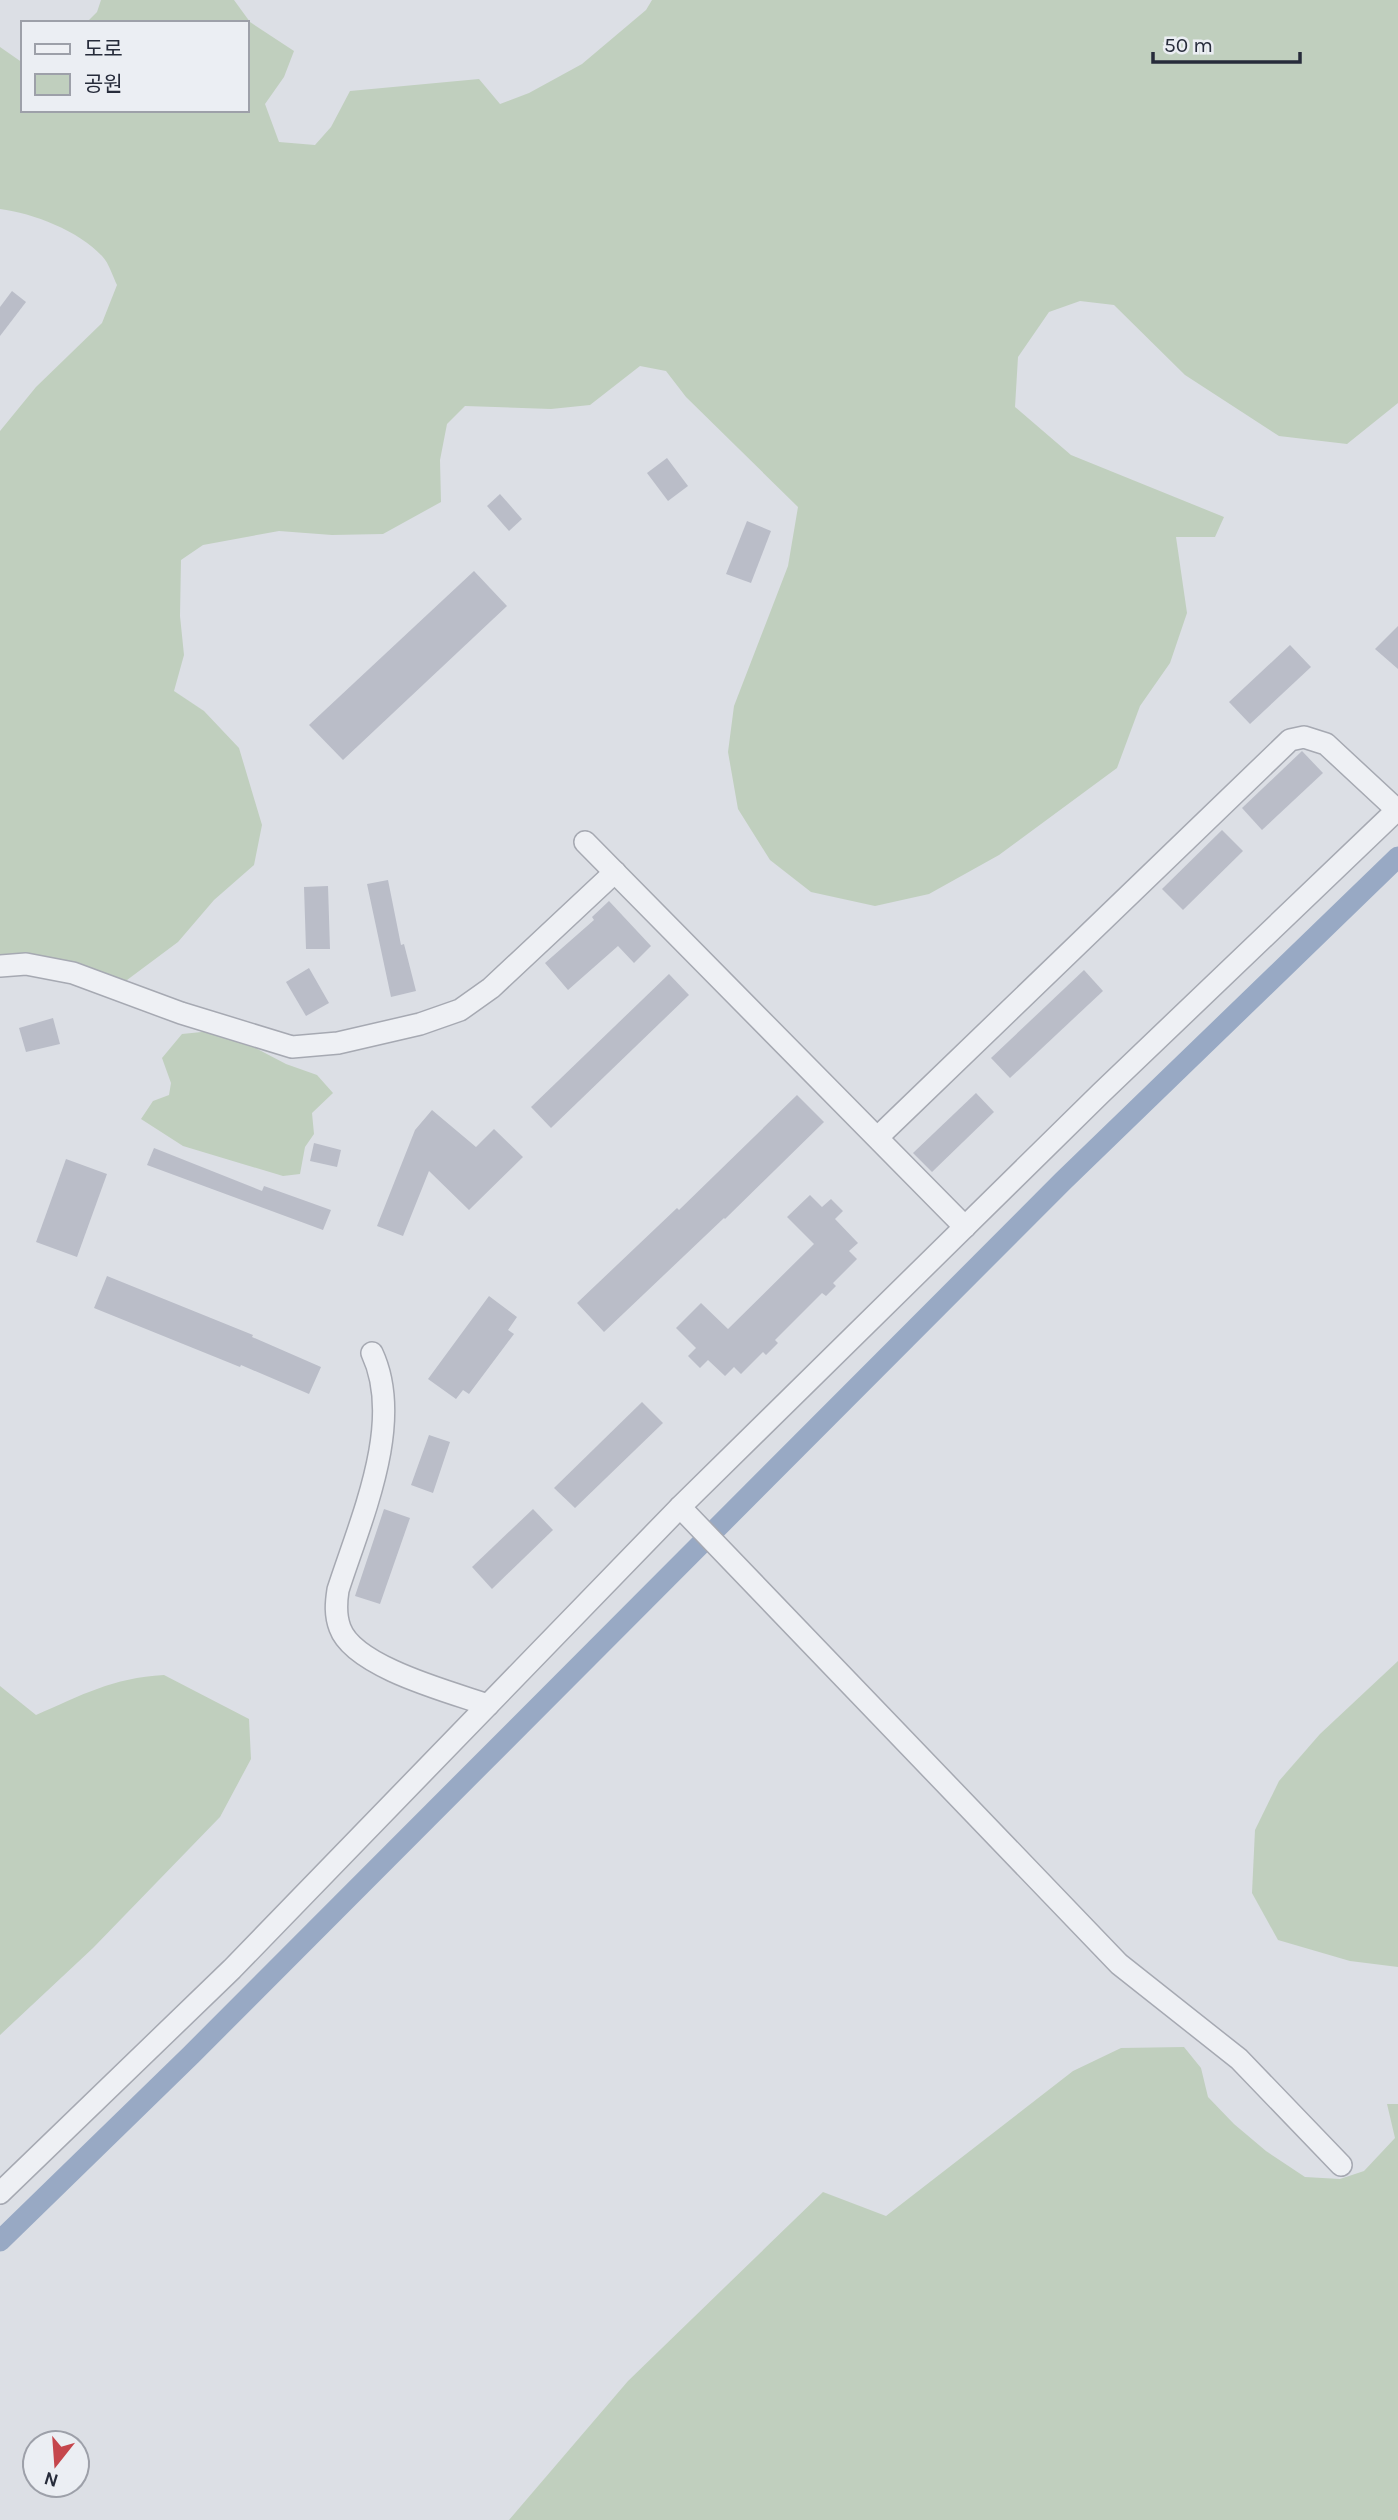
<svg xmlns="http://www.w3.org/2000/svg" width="1398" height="2520" viewBox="0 0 1398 2520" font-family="Karla,'Noto Sans KR',sans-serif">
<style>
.green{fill:#c0cfbe}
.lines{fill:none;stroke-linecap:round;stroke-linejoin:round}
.canal{stroke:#98a9c4;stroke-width:21}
.building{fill:#babdc8}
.minor-casing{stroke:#a6a9b2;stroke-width:24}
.minor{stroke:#eef0f4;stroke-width:21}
</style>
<rect width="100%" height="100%" fill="#dcdfe5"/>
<g class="green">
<path d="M101,0H234L250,22L294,51L284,77L265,104L279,142L315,145L331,127L350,91L479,79L500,104L529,93L582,64L646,10L652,0H1398V403L1347,444L1279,436L1185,375L1114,305L1080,301L1049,312L1018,357L1015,407L1071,455L1224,517L1215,537H1176L1187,613L1170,663L1140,706L1117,768L999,855L929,894L875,906L811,892L770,860L738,809L728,752L734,706L788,566L798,507L686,397L666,371L640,366L590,405L551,409L465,406L447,424L440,460L441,502L383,534L332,535L279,531L203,545L181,560L180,616L184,655L174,691L204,711L239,748L262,825L254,865L214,900L178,942L123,983L0,960V431L36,387L102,323L117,285C113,277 109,263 102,256C79,231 33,213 0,209V47L23,63V110H247V23H86L97,12Z"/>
<polygon points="221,1030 286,1064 317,1075 333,1093 312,1113 314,1134 305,1147 300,1174 283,1176 183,1146 141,1119 153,1101 169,1095 171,1083 162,1058 182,1034"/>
<polygon points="1398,1661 1398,1967 1350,1961 1278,1940 1252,1893 1255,1830 1279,1781 1320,1734"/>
<path d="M164,1675L249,1719L251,1759L220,1817L93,1948L0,2035V1686L36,1715C82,1695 112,1678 164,1675Z"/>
<polygon points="1184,2047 1201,2068 1208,2097 1234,2124 1266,2151 1305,2177 1340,2179 1364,2171 1395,2138 1387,2104 1398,2104 1398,2520 509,2520 628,2381 823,2192 886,2216 1073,2071 1121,2048"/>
</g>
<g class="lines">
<polyline class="canal" points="0,2241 191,2055 1063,1181 1398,857"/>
</g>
<g class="building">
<polygon points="12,291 26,302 0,336 0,307"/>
<polygon points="667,458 688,486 668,501 647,473"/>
<polygon points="500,494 522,519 509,531 487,506"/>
<polygon points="747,521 771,531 751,583 726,574"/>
<polygon points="474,571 507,606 343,760 309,725"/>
<polygon points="1398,626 1398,669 1375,649"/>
<polygon points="1290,645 1311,667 1250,724 1229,702"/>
<polygon points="1302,751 1323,773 1262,830 1242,808"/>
<polygon points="1222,830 1243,851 1183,910 1162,889"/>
<polygon points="388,880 401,945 404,944 416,991 391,997 367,884"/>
<polygon points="328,886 330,949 306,949 304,887"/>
<polygon points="609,901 651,946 634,963 618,946 568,990 545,963 594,920 592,917"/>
<polygon points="309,968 329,1003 306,1016 286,982"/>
<polygon points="1084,970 1103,991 1010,1078 991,1058"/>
<polygon points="669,974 689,995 551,1128 531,1107"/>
<polygon points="53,1018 60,1044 26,1052 19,1028"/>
<polygon points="976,1093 994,1112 932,1172 913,1153"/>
<polygon points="797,1095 824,1122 725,1219 724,1218 604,1332 577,1303 677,1208 679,1210"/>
<polygon points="432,1110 476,1147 494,1129 523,1157 469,1210 429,1171 403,1236 377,1226 415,1130"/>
<polygon points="314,1143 341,1150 337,1167 310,1161"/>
<polygon points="154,1148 262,1191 264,1186 331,1210 323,1230 147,1165"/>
<polygon points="66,1159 107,1174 77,1257 36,1242"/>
<polygon points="810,1195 822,1207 831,1199 843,1211 835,1219 858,1243 849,1251 857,1259 833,1283 836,1286 826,1296 822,1293 775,1340 778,1343 766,1355 763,1352 741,1374 734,1367 725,1376 708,1360 700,1368 688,1356 696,1348 676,1328 701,1303 728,1329 814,1244 787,1217"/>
<polygon points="107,1276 253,1335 252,1337 321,1367 309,1394 241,1365 240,1367 94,1308"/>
<polygon points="489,1296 517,1317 508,1330 514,1334 469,1394 463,1390 456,1399 428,1379"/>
<polygon points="642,1402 663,1423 575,1508 554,1488"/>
<polygon points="429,1435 450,1442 433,1493 411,1485"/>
<polygon points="384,1509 410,1518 380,1604 355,1596"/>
<polygon points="533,1509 553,1530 492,1589 472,1567"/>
</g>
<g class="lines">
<g class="minor-casing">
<g id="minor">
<polyline points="585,842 965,1227"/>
<polyline points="0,966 26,964 73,973 181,1013 292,1047 338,1043 420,1024 460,1010 491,988 615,872"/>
<polyline points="878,1137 1290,740 1304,737 1326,744 1397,810"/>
<path d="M372,1353C405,1423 360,1521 338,1590C336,1603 335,1615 340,1628C354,1667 450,1692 488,1705"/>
<polyline points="680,1507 1119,1964 1239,2059 1341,2165"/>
<polyline points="0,2193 232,1969 680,1507 1101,1093 1398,809"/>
</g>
</g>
<use href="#minor" class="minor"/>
</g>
<rect x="21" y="21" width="228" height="91" fill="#ebeef3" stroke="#9da0a9" stroke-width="2"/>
<rect x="35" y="44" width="35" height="10" fill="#eef0f4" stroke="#9da0a9" stroke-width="2"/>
<text x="84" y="56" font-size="21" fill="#272c3b">도로</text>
<rect x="35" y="74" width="35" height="21" fill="#c0cfbe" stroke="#9da0a9" stroke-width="2"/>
<text x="84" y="91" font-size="21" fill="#272c3b">공원</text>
<g transform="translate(56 2464) rotate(197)"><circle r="33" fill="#ebeef3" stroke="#9da0a9" stroke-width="2"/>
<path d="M0-5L12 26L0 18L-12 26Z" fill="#c5464c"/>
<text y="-10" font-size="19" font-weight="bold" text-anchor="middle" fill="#272c3b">N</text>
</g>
<path d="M1153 52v10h147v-10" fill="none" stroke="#272c3b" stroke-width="3.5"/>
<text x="1164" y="52" font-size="21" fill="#272c3b" stroke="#ebeef3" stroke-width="5" paint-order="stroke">50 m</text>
</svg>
